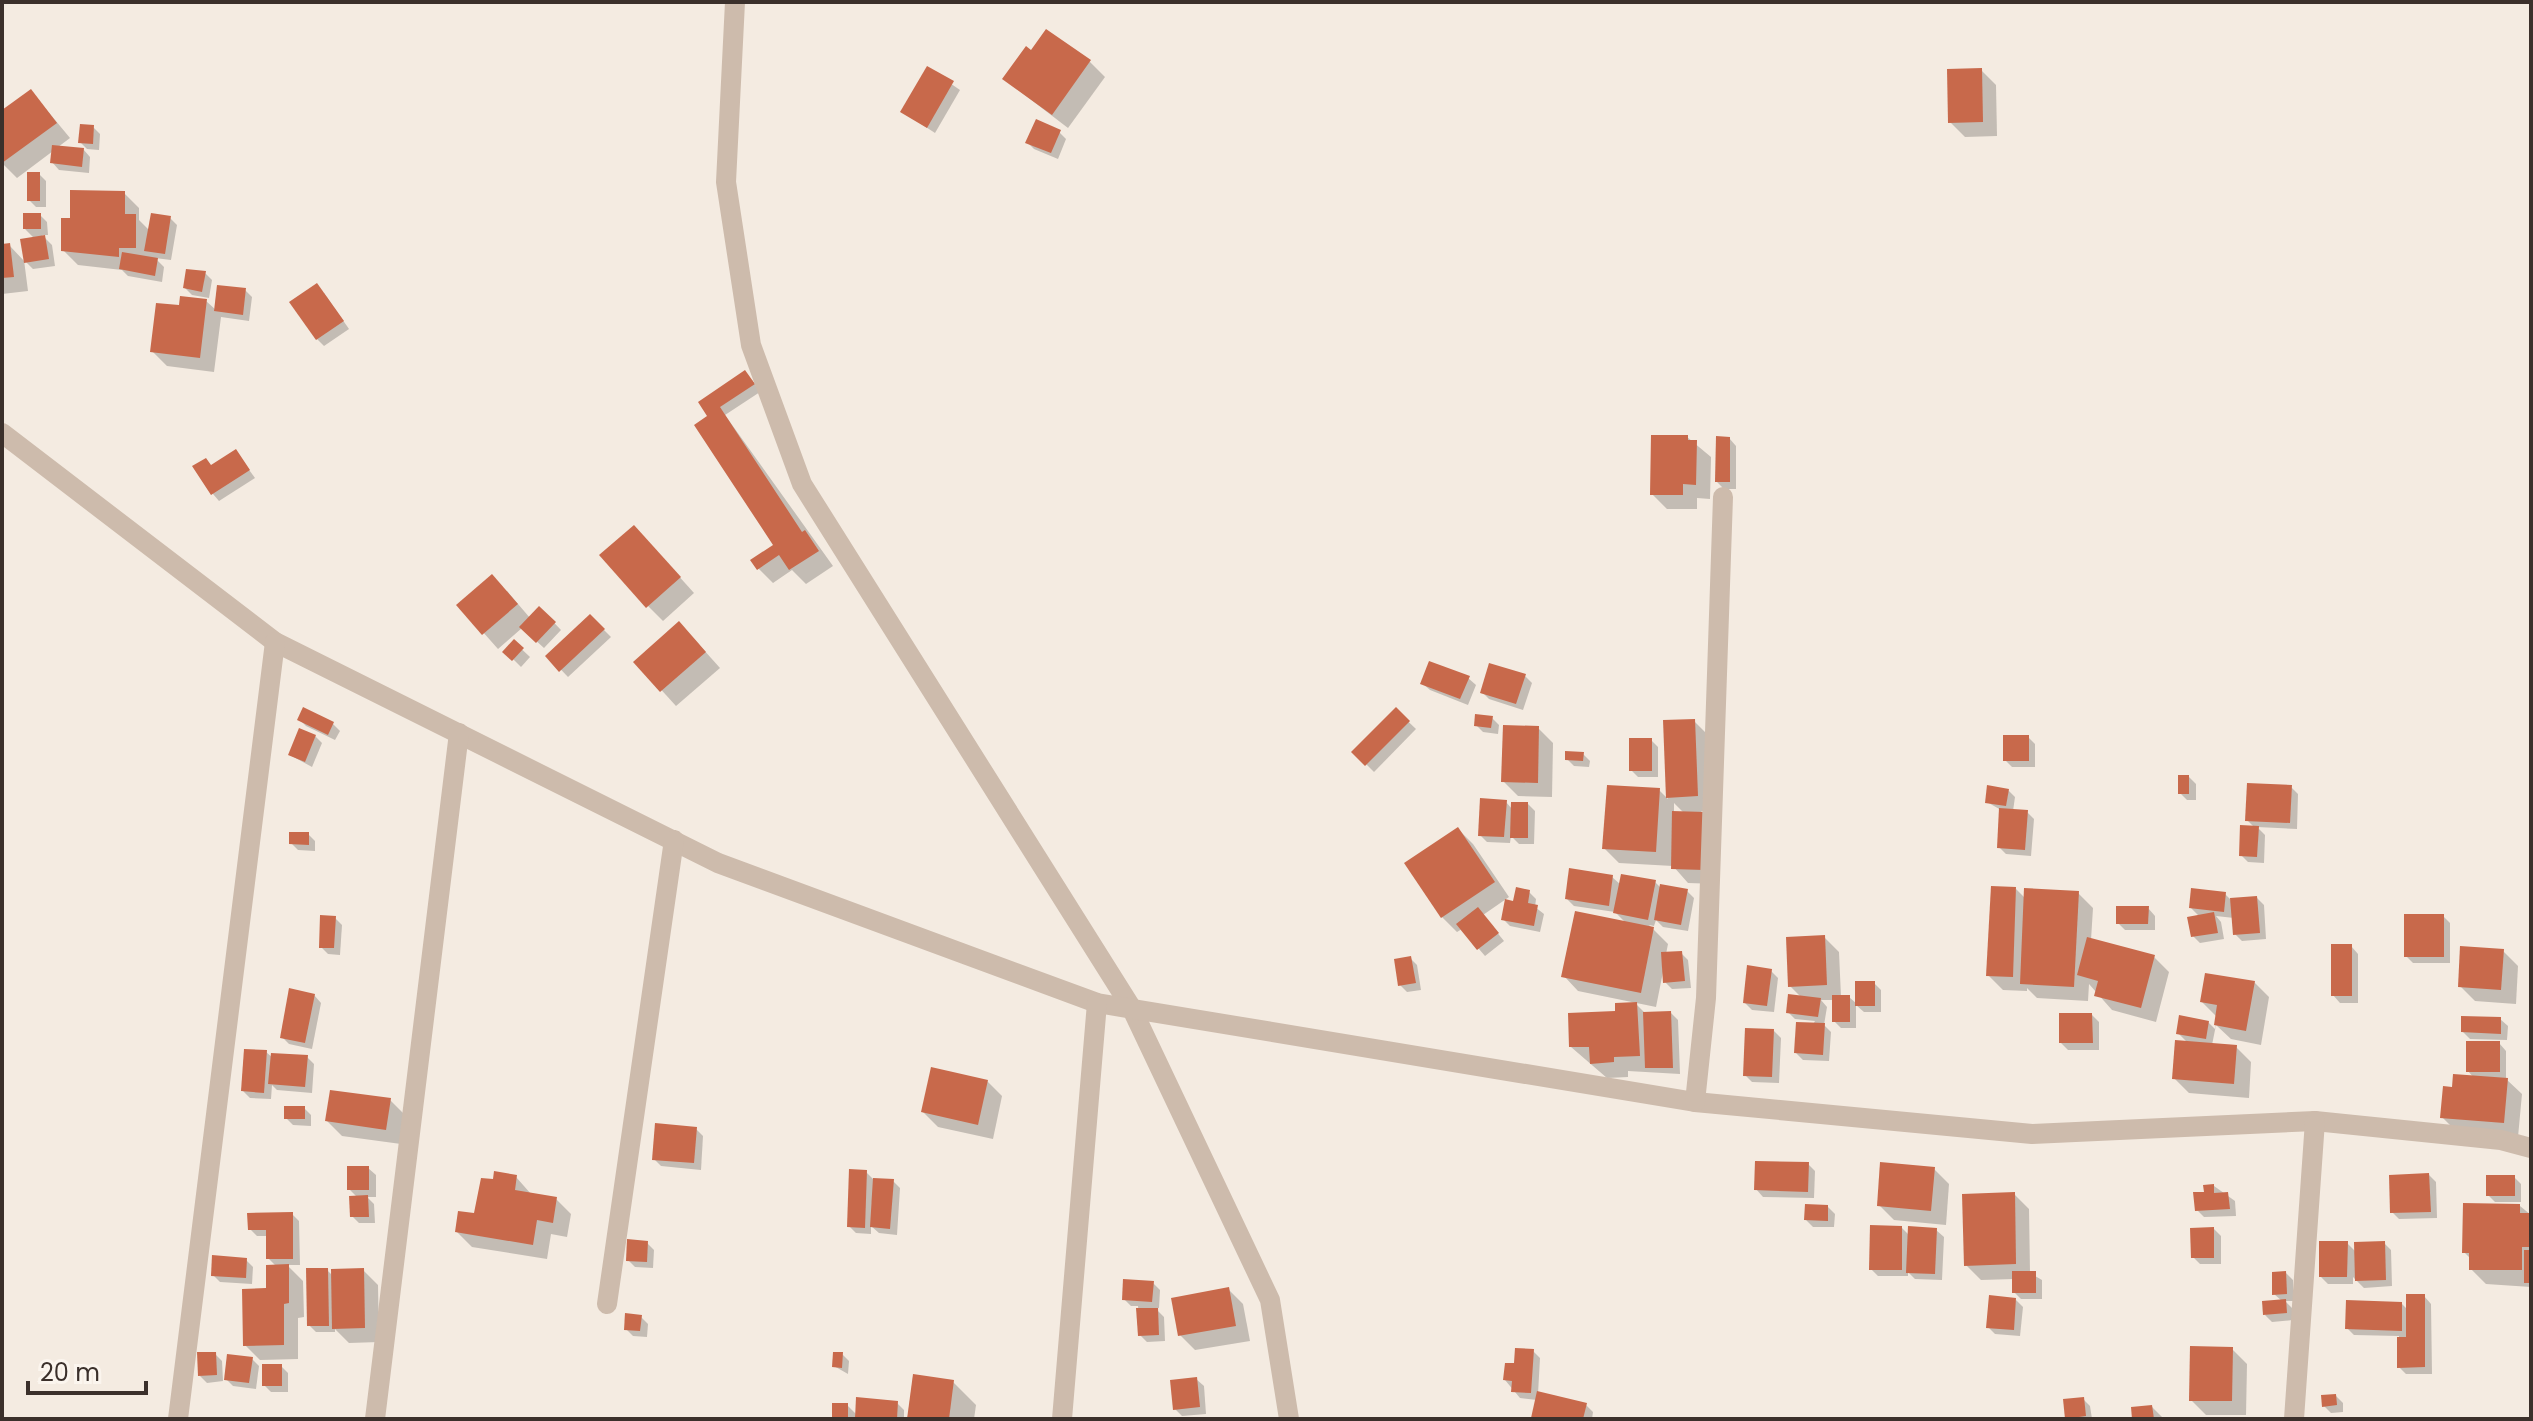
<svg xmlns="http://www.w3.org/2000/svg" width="2533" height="1421" viewBox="0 0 2533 1421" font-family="Poppins,sans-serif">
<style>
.shadow{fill:#0003;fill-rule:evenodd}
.building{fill:#c8694b}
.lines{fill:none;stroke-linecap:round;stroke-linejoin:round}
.minor{stroke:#cdbbac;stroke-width:20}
</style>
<rect width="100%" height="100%" fill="#f4ebe1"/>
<g class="shadow">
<polygon points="1031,53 1090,62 1105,77 1068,128 1004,79"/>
<polygon points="928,68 960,90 935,133 903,112"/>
<polygon points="1981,70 1996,85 1997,136 1965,137 1950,122"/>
<polygon points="31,91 70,138 58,147 83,149 90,157 89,173 59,170 52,162 53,151 17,178 2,163 2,113"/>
<polygon points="93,127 100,134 99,150 87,149 80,142"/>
<polygon points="1059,132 1066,139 1058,159 1034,149 1027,142"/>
<polygon points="39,174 46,181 46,207 36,207 29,200"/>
<polygon points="124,193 139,208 139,220 150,231 170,218 177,225 171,260 155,258 164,267 162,282 128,276 122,270 78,265 63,250 72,220"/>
<polygon points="40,215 47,222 48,235 42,235 52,245 55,266 33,269 24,260 28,291 2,294 2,246 9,245 25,262 35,239 25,229"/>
<polygon points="205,273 212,280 209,298 192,295 185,288"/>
<polygon points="245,290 252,297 249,321 221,317 214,372 167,366 152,351 180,308 206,301 216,310"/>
<polygon points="324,293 349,329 324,346 317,339"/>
<polygon points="752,380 760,392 725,415 833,566 806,584 792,570 773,583 758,568 776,545 701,403"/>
<polygon points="1687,437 1711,457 1710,499 1697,498 1697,509 1667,509 1652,494"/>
<polygon points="1729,438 1736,446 1736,489 1724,489 1717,482"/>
<polygon points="236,452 255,478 219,501 213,494 212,466"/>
<polygon points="649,543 694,593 663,621 648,606"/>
<polygon points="507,591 530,618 540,608 561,630 544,648 522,628 498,649 459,605"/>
<polygon points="590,616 611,637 568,677 548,656"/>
<polygon points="694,639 720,668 676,706 636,662"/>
<polygon points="514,642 530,657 521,667 505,651"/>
<polygon points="1525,676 1532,683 1523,710 1489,699 1482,692"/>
<polygon points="1468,678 1476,685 1468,705 1430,690 1422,683"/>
<polygon points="304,710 333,724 340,731 335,740 306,726 299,719"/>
<polygon points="1396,710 1416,729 1374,772 1354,752"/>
<polygon points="1492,718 1499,725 1498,734 1483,732 1476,725"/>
<path d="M1694,721L1709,736L1712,811H1701L1719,829L1718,884L1688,883L1673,866L1619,863L1604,848L1659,790L1668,799L1665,722ZM1674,803L1685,814H1674Z"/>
<polygon points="1538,728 1553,743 1552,797 1518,796 1503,781"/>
<polygon points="315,736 322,743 312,767 290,755"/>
<polygon points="2028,737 2035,744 2035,767 2012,767 2005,760"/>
<polygon points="1651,740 1658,747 1658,777 1638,777 1631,770"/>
<polygon points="1583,754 1590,761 1589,767 1574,766 1567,759"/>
<polygon points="2189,777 2196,784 2196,800 2187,800 2180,793"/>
<polygon points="2291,787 2298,794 2297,829 2257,827 2265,835 2264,863 2248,862 2241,855 2255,828 2247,820"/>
<polygon points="2008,790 2015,797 2013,811 2027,812 2034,819 2031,856 2006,854 1999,847 2001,810 1987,802"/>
<polygon points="1506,802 1512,809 1528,804 1535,811 1534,844 1519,844 1511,836 1510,843 1487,842 1480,835"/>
<polygon points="1458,829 1473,844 1509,897 1483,915 1504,941 1485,956 1462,929 1457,932 1442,917"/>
<polygon points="308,834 315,841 315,851 298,850 291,843"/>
<polygon points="1612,877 1621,885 1655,882 1662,889 1687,891 1694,898 1688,931 1663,927 1656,920 1654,926 1649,925 1668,944 1666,954 1681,953 1688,960 1691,988 1672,989 1665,982 1663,972 1656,1007 1578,991 1564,976 1627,924 1615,912 1574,906 1567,899"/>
<polygon points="2016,889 2026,899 2078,893 2093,908 2091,940 2154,957 2169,972 2156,1022 2112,1010 2089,984 2088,1001 2037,998 2027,988 2027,991 2003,990 1988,975"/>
<polygon points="1529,892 1536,899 1535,907 1544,914 1540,932 1510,926 1503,919"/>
<polygon points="2225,894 2231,900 2257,898 2264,905 2266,939 2242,941 2235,934 2234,918 2216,916 2221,922 2224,939 2200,943 2193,936 2200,917 2191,908"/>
<polygon points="2148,908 2155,916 2155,930 2125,930 2118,923"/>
<polygon points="2443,916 2450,923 2450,963 2413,963 2406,956"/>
<polygon points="335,918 342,925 340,955 328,954 321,947"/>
<polygon points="1824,937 1839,952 1841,997 1849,997 1857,1004 1874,983 1881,990 1881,1012 1864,1012 1856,1005 1856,1028 1841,1028 1834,1021 1834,1000 1821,1000 1827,1007 1824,1025 1831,1032 1829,1061 1803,1060 1796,1053 1815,1021 1795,1019 1788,1012 1801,997 1790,986"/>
<polygon points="2351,946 2358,954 2358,1003 2340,1003 2333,995"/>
<polygon points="2503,951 2518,966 2516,1004 2475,1001 2460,986"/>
<polygon points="1410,958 1417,965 1421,990 1407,992 1400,985"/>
<polygon points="1771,971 1778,978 1774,1012 1752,1010 1745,1003"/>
<polygon points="2254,982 2269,997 2261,1045 2231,1039 2216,1025 2212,1045 2236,1047 2251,1062 2249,1098 2189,1093 2174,1078 2188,1043 2178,1033 2208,1022 2215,1029 2217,1017 2202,1002"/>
<polygon points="314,995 321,1003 312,1049 289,1044 282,1037"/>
<polygon points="1635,1003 1646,1014 1671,1013 1678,1020 1680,1074 1628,1071 1628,1077 1607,1078 1571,1047"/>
<polygon points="2092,1015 2099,1022 2099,1050 2068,1050 2061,1043"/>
<polygon points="2500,1019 2508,1026 2507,1040 2470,1039 2463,1032"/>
<polygon points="1774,1031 1781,1038 1779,1083 1752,1082 1745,1075"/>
<polygon points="2499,1043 2506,1051 2506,1079 2522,1094 2518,1137 2457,1132 2442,1117 2454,1089 2474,1078 2468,1071"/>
<polygon points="266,1052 273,1058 307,1057 314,1064 312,1093 277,1090 272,1085 271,1099 250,1098 243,1091"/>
<polygon points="987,1081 1002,1096 993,1139 938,1127 923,1112"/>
<polygon points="390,1100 405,1115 401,1144 342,1136 327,1121"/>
<polygon points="304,1108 311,1115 311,1126 293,1125 286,1118"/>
<polygon points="696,1129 703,1136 701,1170 661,1166 654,1159"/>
<polygon points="1808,1164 1815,1171 1814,1198 1763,1197 1756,1189"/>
<polygon points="368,1168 376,1175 376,1197 367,1197 374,1204 375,1223 359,1223 352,1216 357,1197 349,1189"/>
<polygon points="1934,1169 1949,1184 1946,1225 1894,1220 1879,1205"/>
<polygon points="866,1172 874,1180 893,1181 900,1188 897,1235 879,1233 871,1226 871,1234 856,1233 849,1226"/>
<polygon points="2429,1175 2436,1182 2437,1218 2399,1219 2392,1212"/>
<polygon points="516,1177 531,1194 556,1199 571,1214 567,1237 551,1234 547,1259 472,1247 457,1232"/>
<polygon points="2514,1177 2521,1184 2521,1202 2495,1202 2488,1195"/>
<polygon points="2214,1186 2235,1201 2236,1216 2204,1217 2197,1210"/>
<polygon points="2014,1194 2029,1209 2030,1273 2042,1280 2042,1299 2021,1299 2014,1292 2014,1279 1981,1280 1966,1265"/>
<polygon points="2520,1206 2531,1215 2531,1287 2486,1284 2471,1269 2471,1259 2464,1252"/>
<polygon points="1828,1207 1835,1214 1834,1227 1813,1227 1806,1220"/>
<polygon points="292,1214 299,1221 300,1265 287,1265 303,1281 304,1317 298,1318 298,1359 260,1360 245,1345 277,1267 268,1258 268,1236 257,1236 250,1229"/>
<polygon points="1902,1228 1909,1235 1936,1230 1944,1237 1942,1280 1915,1279 1908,1272 1908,1276 1878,1276 1871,1269"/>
<polygon points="2214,1229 2221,1236 2221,1264 2200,1264 2193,1257"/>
<polygon points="647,1243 654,1250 653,1268 635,1267 628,1260"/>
<polygon points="2347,1243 2356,1252 2384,1243 2391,1250 2392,1286 2364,1288 2353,1277 2353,1284 2328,1284 2321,1277"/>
<polygon points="246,1260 253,1267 252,1284 220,1282 213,1275"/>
<polygon points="327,1270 333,1276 363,1270 378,1285 379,1342 349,1343 335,1329 335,1332 316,1332 309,1325"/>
<polygon points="2286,1273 2293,1280 2293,1301 2285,1301 2292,1308 2293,1320 2272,1322 2265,1315 2282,1301 2274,1294"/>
<polygon points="1153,1283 1160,1290 1159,1308 1155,1308 1164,1317 1165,1341 1147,1342 1140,1335 1138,1306 1131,1306 1124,1299"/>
<polygon points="1228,1289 1243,1304 1250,1341 1195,1350 1180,1335"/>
<polygon points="2424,1296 2431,1304 2432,1374 2406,1374 2399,1367 2399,1336 2354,1335 2347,1328 2402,1304 2408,1310"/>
<polygon points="2016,1300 2023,1307 2020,1336 1995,1334 1988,1327"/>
<polygon points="641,1317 648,1324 647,1337 633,1336 626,1329"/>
<polygon points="2232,1349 2247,1364 2246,1415 2206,1415 2191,1400"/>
<polygon points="1533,1351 1540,1358 1538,1394 1586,1405 1593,1412 1592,1419 1533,1418 1537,1400 1520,1398 1505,1380"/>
<polygon points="215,1354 222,1361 223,1381 207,1383 200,1376"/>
<polygon points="842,1354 849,1361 848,1374 834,1366"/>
<polygon points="252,1359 259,1366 256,1389 233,1386 226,1379"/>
<polygon points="281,1366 288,1373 288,1392 271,1392 264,1385"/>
<polygon points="1196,1379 1204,1386 1206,1414 1182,1416 1175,1409"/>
<polygon points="953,1382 976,1405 974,1419 909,1419"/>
<polygon points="2336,1396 2343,1403 2343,1412 2331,1413 2324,1406"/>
<polygon points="2083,1399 2090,1406 2092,1419 2068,1419"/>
<polygon points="897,1403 904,1410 904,1419 834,1419 847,1405 857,1415"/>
<polygon points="2152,1407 2164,1419 2134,1419"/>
</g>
<g class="building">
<polygon points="1046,29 1091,60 1052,115 1002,79 1026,46 1031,50"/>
<polygon points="927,66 954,81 927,128 900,112"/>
<polygon points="1982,68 1983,122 1948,123 1947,69"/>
<polygon points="31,89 57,123 2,163 2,110"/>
<polygon points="1036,119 1061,130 1051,153 1025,143"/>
<polygon points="80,124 94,125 93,144 78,143"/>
<polygon points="52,145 84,148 82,167 50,163"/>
<rect x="27" y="172" width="13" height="29"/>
<polygon points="70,190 125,191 125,214 136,214 136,248 119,248 119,257 61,251 61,218 70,218"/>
<rect x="23" y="213" width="18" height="16"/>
<polygon points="151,213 171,216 165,254 144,251"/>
<polygon points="45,235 49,259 24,263 20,239"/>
<polygon points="10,243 14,277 2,278 2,244"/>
<polygon points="122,252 158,258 155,276 119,269"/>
<polygon points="186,269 206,271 202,292 183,288"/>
<polygon points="317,283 344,321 316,340 289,302"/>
<polygon points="217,285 246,288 243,315 214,311"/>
<polygon points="180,296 207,299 200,358 150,352 156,303 179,305"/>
<polygon points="745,370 755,384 720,407 802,532 805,530 819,551 789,570 779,555 757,570 750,560 773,545 694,425 707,416 698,402"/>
<polygon points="1651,435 1688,435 1688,440 1697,440 1696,485 1683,484 1683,495 1650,495"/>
<polygon points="1716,436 1730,437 1730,482 1715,482"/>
<polygon points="236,449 250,470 211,495 192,466 206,458 211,465"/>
<polygon points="634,525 681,577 646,608 599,555"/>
<polygon points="492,574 518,604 482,635 456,605"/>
<polygon points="539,606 556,622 536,643 519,627"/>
<polygon points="590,614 605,629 559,672 545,656"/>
<polygon points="679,621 706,652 660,692 633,662"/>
<polygon points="514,639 524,648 512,661 502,652"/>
<polygon points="1429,661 1470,676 1460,699 1420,684"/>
<polygon points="1489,663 1526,674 1516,704 1480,693"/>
<polygon points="303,707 334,722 328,735 297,720"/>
<polygon points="1396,707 1410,721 1365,766 1351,752"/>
<polygon points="1475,714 1493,716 1491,728 1474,726"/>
<polygon points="1695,719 1698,796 1666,798 1663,720"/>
<polygon points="1503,725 1539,726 1538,783 1501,782"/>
<polygon points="299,728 316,735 305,762 288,755"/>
<rect x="2003" y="735" width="26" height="26"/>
<rect x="1629" y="738" width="23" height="33"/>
<polygon points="1565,751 1584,752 1583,761 1565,760"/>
<rect x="2178" y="775" width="11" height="19"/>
<polygon points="2247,783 2292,785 2290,823 2245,821"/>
<polygon points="1607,785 1660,788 1656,852 1602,849"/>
<polygon points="1987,785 2009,789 2006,806 1985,803"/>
<polygon points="1480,798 1507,800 1504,837 1478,836"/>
<polygon points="1511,802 1528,802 1528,838 1510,838"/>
<polygon points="1999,808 2028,810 2025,850 1997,848"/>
<polygon points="1672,811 1705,812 1704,870 1671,869"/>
<polygon points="2240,825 2259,826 2257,857 2239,856"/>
<polygon points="1458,827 1495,882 1441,918 1404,863"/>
<polygon points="289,832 309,832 309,845 289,844"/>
<polygon points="1569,868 1613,875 1609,906 1565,899"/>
<polygon points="1621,874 1656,880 1648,920 1613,913"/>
<polygon points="1660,884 1688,889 1681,925 1654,920"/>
<polygon points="1991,886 2016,887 2013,977 1986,976"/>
<polygon points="1516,887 1530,890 1528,903 1538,905 1534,926 1501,920 1505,899 1513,901"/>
<polygon points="2024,888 2079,891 2074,987 2020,984"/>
<polygon points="2191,888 2226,892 2224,912 2189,908"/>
<polygon points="2257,896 2260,933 2233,935 2230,898"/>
<polygon points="2116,906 2149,906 2148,924 2116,924"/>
<polygon points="1478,907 1499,933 1477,950 1456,924"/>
<polygon points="1575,911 1654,927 1641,993 1561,977"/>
<polygon points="2214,912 2218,933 2191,937 2187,917"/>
<rect x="2404" y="914" width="40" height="43"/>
<polygon points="320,915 336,916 334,948 319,948"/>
<polygon points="1825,935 1827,985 1788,987 1786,937"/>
<polygon points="2087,937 2155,955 2141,1008 2094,996 2098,981 2077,975"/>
<rect x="2331" y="944" width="21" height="52"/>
<polygon points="2460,946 2504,949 2501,990 2458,987"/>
<polygon points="1682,951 1685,981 1663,983 1661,952"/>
<polygon points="1411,956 1416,983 1398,986 1394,959"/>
<polygon points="1747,965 1772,969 1767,1006 1743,1003"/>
<polygon points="2205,973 2255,981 2246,1031 2214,1025 2217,1005 2200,1002"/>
<rect x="1855" y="981" width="20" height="25"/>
<polygon points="289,988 315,994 305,1043 280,1038"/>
<polygon points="1788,994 1821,998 1818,1017 1786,1013"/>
<rect x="1832" y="995" width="18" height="27"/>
<polygon points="1637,1002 1640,1056 1614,1057 1614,1062 1590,1064 1589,1047 1569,1047 1568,1013 1615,1011 1615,1003"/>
<polygon points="1671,1011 1673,1068 1645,1068 1643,1012"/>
<polygon points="2059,1013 2092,1013 2093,1043 2059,1043"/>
<polygon points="2179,1015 2209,1021 2206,1039 2176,1034"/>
<polygon points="2461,1016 2501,1017 2501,1034 2461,1032"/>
<polygon points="1796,1022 1825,1023 1823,1055 1794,1053"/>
<polygon points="1745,1028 1774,1029 1772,1077 1743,1076"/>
<polygon points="2175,1040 2237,1045 2234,1084 2172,1079"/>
<rect x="2466" y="1041" width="34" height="31"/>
<polygon points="244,1049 267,1050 264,1093 241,1091"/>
<polygon points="271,1053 308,1055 305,1087 268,1084"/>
<polygon points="931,1067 988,1080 978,1125 921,1112"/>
<polygon points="2453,1074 2508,1078 2504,1123 2440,1118 2443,1086 2452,1087"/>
<polygon points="330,1090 391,1098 386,1130 325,1121"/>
<rect x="284" y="1106" width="21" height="13"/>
<polygon points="655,1123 697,1127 694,1163 652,1160"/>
<polygon points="1755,1161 1809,1162 1808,1192 1754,1190"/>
<polygon points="1880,1162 1935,1167 1931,1211 1877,1206"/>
<rect x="347" y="1166" width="22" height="24"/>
<polygon points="849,1169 867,1170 865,1228 847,1227"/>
<polygon points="494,1171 517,1175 515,1190 557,1197 553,1223 537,1220 533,1245 455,1232 458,1211 474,1213 481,1178 493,1179"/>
<polygon points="2429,1173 2431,1212 2390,1213 2389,1175"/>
<rect x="2486" y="1175" width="29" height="21"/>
<polygon points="873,1178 894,1179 890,1229 870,1227"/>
<polygon points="2214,1184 2214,1193 2228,1192 2230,1209 2195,1211 2193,1192 2204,1192 2203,1185"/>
<polygon points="2015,1192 2016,1264 1964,1266 1962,1194"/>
<polygon points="368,1195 369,1217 350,1217 349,1196"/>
<polygon points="2463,1203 2520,1204 2520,1213 2531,1213 2531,1247 2522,1247 2522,1270 2469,1270 2469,1253 2462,1253"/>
<polygon points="1805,1204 1828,1205 1828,1221 1804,1220"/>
<polygon points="293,1212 293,1259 266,1259 266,1230 248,1230 247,1213"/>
<polygon points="1870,1225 1902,1226 1902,1270 1869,1270"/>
<polygon points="1908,1226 1937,1228 1935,1274 1906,1273"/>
<polygon points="2214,1227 2214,1258 2191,1258 2190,1228"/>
<polygon points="627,1239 648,1241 647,1262 626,1261"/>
<polygon points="2319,1241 2348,1241 2347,1277 2319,1277"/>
<polygon points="2385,1241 2386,1280 2355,1281 2354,1242"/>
<rect x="2524" y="1250" width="7" height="33"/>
<polygon points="212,1255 247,1258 246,1278 211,1276"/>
<polygon points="289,1264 289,1303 284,1304 284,1345 243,1346 242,1289 266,1288 266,1265"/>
<polygon points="306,1268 328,1268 329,1326 307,1326"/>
<polygon points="364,1268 365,1328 332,1329 331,1269"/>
<rect x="2012" y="1271" width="24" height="22"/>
<polygon points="2286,1271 2287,1294 2272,1295 2272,1272"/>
<polygon points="1123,1279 1154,1281 1152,1302 1122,1300"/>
<polygon points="1229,1287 1236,1326 1178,1336 1171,1298"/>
<polygon points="2406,1294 2425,1294 2425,1367 2397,1368 2397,1337 2406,1337"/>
<polygon points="1989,1295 2016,1298 2014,1330 1986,1328"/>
<polygon points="2286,1299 2287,1313 2263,1315 2262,1301"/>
<polygon points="2346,1300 2402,1302 2402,1331 2345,1329"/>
<polygon points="1136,1308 1158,1308 1159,1335 1138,1336"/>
<polygon points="625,1313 642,1315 640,1331 624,1330"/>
<polygon points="2190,1346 2233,1347 2232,1401 2189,1401"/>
<polygon points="1515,1348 1534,1349 1531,1393 1511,1392 1512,1381 1503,1380 1505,1363 1514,1363"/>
<polygon points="197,1352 216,1352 217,1375 198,1376"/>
<polygon points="833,1352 843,1352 842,1368 832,1367"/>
<polygon points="227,1354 253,1357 249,1383 224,1380"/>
<rect x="262" y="1364" width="20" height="22"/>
<polygon points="913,1374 954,1380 949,1419 907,1419"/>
<polygon points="1197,1377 1200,1407 1173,1410 1170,1380"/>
<polygon points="1537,1391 1587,1403 1583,1419 1531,1418"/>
<polygon points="2336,1394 2337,1405 2322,1407 2321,1395"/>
<polygon points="856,1397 898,1401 897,1419 855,1419"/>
<polygon points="2084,1397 2086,1416 2065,1419 2063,1399"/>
<rect x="832" y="1403" width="16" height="16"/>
<polygon points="2152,1405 2154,1419 2132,1419 2131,1407"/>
</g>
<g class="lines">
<g class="minor">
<polyline points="735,2 726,182 751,345 802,484 1131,1007 1270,1300 1289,1419"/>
<polyline points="2,433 275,642 718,863 1097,1003 1695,1102 2032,1134 2315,1121 2501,1140 2531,1148"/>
<polyline points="1695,1102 1706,998 1723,497"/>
<polyline points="607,1304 674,840"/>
<polyline points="178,1419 275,642"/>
<polyline points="375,1419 459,733"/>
<polyline points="1062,1419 1097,1003"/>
<polyline points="2294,1419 2315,1121"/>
</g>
</g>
<rect width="2533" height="1421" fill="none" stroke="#3b302b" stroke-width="8"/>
<path d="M28 1381v12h118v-12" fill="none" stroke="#3b302b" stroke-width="4"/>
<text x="40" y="1381" font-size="24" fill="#3b302b" stroke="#fbf5ee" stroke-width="6" paint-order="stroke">20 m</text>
</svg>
